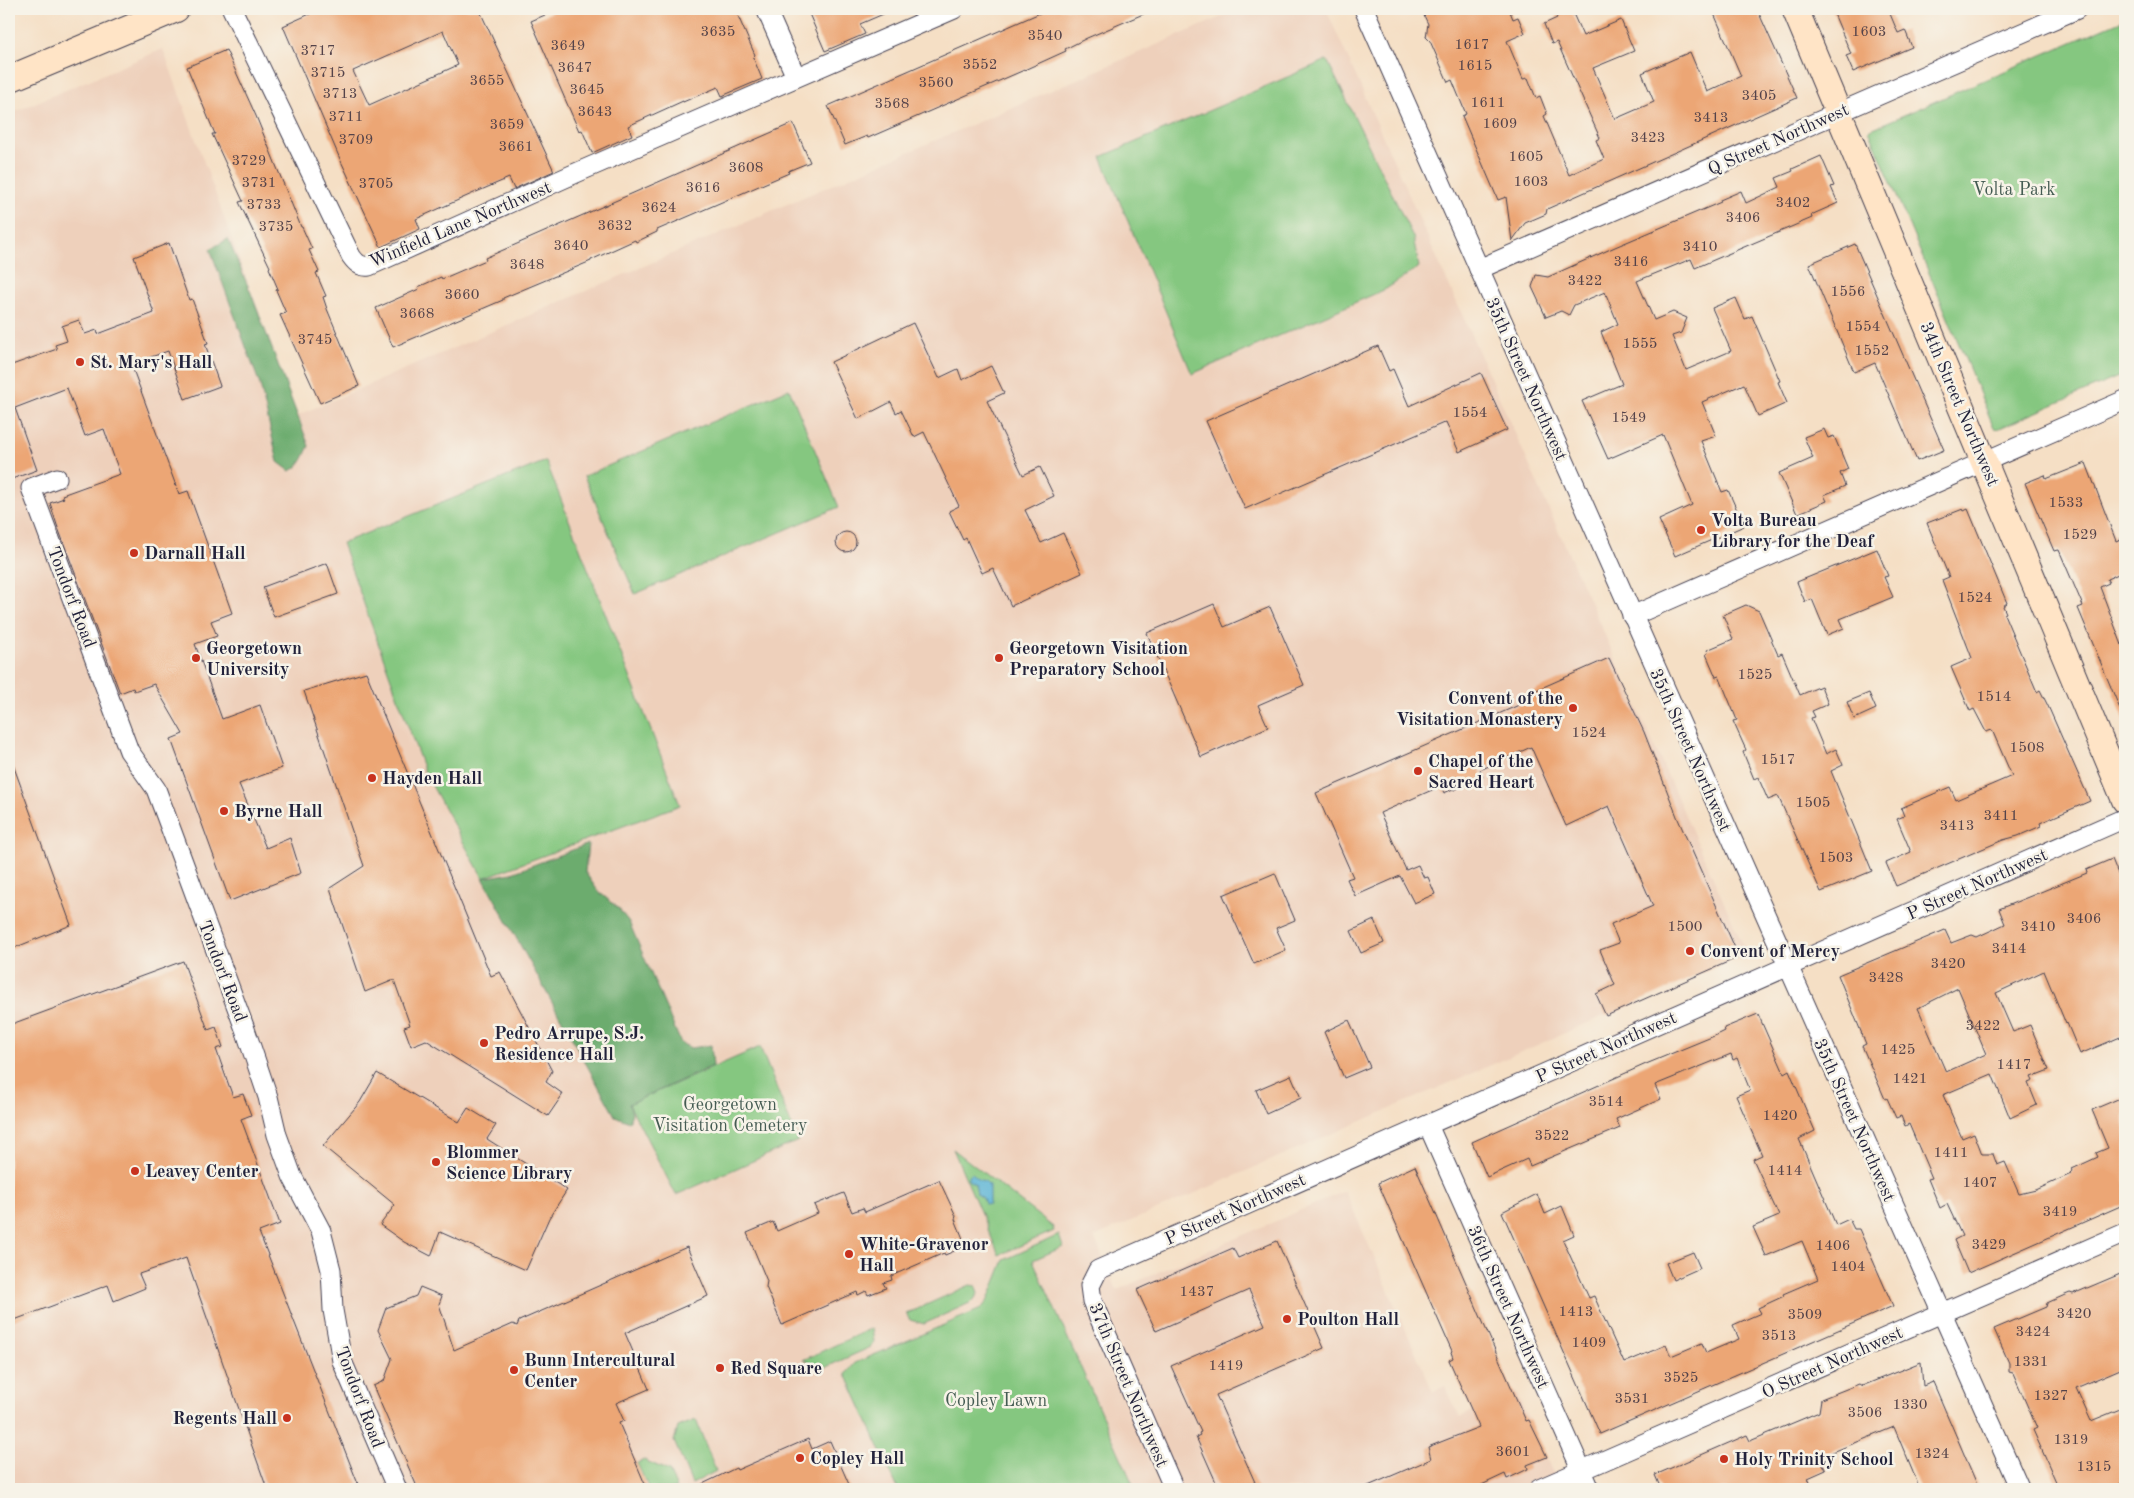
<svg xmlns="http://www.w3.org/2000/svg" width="2134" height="1498" viewBox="0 0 2134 1498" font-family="'Old Standard TT',serif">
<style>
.built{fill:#eed0bb}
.green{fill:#85c780;stroke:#54745e}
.forest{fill:#6cac6e;stroke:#476754}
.water{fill:#58b3d6;stroke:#3d6a88}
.building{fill:#eca675;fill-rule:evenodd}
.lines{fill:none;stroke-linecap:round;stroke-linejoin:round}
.street-casing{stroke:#423e50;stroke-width:21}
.secondary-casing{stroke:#423e50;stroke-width:28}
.street{stroke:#fff;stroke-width:19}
.secondary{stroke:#ffe4c6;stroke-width:26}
.poi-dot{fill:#c8321e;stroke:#f7f3e8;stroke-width:2}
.labels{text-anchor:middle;stroke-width:5;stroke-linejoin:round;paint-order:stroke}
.number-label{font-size:15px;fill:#54434a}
.street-label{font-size:18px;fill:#22223b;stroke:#f7f3e8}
.park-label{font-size:18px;fill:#455c53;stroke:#f7f3e8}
.poi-label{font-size:18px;font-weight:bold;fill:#22223b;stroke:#f7f3e8;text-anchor:start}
</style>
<rect width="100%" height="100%" fill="#f7f3e8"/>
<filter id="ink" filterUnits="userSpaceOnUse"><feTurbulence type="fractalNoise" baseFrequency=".02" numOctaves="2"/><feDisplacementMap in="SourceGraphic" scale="10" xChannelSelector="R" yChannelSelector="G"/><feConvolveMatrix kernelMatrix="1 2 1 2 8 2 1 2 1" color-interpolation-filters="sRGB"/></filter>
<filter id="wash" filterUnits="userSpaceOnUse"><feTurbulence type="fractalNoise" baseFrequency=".0096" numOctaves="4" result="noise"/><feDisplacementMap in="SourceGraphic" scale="20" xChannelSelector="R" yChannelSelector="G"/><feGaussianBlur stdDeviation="1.12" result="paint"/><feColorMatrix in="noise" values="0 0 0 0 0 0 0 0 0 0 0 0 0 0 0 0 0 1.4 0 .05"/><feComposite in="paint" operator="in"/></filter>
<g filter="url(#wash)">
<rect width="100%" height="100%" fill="#f5dfc5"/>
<polygon class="built" points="1240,9 1326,9 1747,954 1094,1237 1117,1290 1345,1191 1433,1392 1445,1386 1460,1417 1516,1392 1560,1489 9,1489 9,114 163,49 296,416"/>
<g class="green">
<polygon points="2125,19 2125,374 1995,430 1869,130"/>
<polygon points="1327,60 1413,237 1419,267 1386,289 1192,374 1101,157"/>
<polygon points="789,389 839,507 635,594 584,476"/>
<polygon points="546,461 680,805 483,878 425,773 342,543"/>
<polygon points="760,1047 798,1141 676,1195 629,1104"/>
<polygon points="953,1149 1053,1227 1054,1231 999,1255"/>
<polygon points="1059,1235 1063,1247 1033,1260 1135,1489 898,1489 846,1374 855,1363 981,1309 988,1300 1004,1260"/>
<polygon points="970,1285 976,1286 978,1294 972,1302 924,1324 910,1320 906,1314"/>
<polygon points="872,1328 874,1341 871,1347 824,1368 803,1360"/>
<polygon points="696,1420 716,1471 692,1484 674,1441 678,1427"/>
<polygon points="644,1460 669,1471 677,1489 649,1489 637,1463"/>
</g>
<g class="forest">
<path d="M228,239L251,293L309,446C304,456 301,467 290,471L278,462L260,385L210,249Z"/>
<polygon points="588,844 585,872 598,891 618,908 629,922 681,1043 691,1048 711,1045 713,1066 629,1104 632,1113 629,1122 615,1116 483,878 512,873"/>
</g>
<polygon class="water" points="972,1173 980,1180 985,1181 989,1185 989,1205 985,1204 983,1198 977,1194 975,1184 968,1180 968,1176"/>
<g id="blocks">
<g class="building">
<path d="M321,9H479L554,171L514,189L509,178L474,193L416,219L420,229L381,247L340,159L283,26ZM443,31L458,65L369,105L353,71Z"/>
<polygon points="559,9 735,9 755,55 753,57 762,79 722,96 718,87 683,102 683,101 628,126 632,135 592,153 582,130 579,131 531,21"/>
<polygon points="807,9 895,9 860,24 865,34 825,51"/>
<polygon points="1049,9 1155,9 1087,38 1065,49 1066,51 1022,71 868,138 867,136 845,145 828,106"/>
<polygon points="1421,9 1509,9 1513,19 1518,17 1525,33 1507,41 1523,79 1528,78 1536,98 1540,96 1547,114 1544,116 1569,175 1604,159 1596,140 1600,138 1583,100 1557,42 1552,44 1544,24 1557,18 1553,9 1571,9 1583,36 1621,20 1634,51 1593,68 1615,119 1654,102 1642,73 1690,52 1707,92 1741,76 1712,9 1757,9 1797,98 1547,209 1546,214 1525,223 1512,241 1506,197 1498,200 1462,116 1466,114 1452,80 1448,82 1430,41 1426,37 1428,24"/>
<polygon points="1832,9 1888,9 1898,33 1905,30 1912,47 1853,72 1846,56 1851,54"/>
<polygon points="226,50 256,116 301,227 302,227 312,249 309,250 319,272 316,273 326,296 323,297 327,309 359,386 320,403 280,315 286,313 276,290 278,289 269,268 270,267 239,202 243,201 212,134 215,134 187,67"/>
<polygon points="793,123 810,162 788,171 789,173 657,230 657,232 636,242 635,240 591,260 591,261 503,298 503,300 393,347 376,308 419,289 418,287 441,277 442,279 486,260 485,258"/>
<polygon points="1821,156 1834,186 1831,187 1838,203 1811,215 1812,218 1695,268 1691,259 1637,281 1654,320 1673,312 1687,318 1681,333 1672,336 1686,370 1731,351 1712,308 1736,298 1745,319 1752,316 1780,381 1778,382 1787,403 1758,416 1744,384 1702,402 1716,436 1701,441 1722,492 1728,490 1744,526 1675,556 1659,520 1692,505 1663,435 1608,459 1582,401 1622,384 1601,332 1618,324 1605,292 1574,305 1569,315 1561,311 1546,317 1532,287 1536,275 1548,277 1615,247 1721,202 1720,200 1741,191 1746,203 1780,187 1776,178 1793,171 1792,169"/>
<polygon points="169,243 189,300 192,299 208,343 205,344 220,386 185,399 168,351 131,364 179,494 188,491 232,613 211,621 217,636 195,644 222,719 260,705 282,768 239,784 266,848 290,838 301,873 230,901 171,739 183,734 154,684 134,691 133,688 120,693 57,525 50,503 64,498 62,495 120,474 104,429 85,436 67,388 15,408 37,470 9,480 9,366 57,349 55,345 67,341 62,326 79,320 85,334 97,330 98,334 154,313 134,257"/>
<polygon points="1855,244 1944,450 1917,461 1875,363 1854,372 1809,264"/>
<polygon points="913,323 939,378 958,369 962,380 991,366 1004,393 987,401 1023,475 1040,467 1054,496 1025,510 1041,543 1063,533 1082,573 1011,606 993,568 982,573 966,538 963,540 949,511 959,506 924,432 914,437 901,410 896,413 891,402 858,419 831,362"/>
<polygon points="1378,346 1389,371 1393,369 1409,406 1481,373 1507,430 1459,452 1446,422 1245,509 1206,421"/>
<polygon points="1824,429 1828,438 1834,436 1848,469 1840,473 1845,486 1824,495 1827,501 1797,514 1779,473 1813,458 1804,437"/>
<polygon points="2086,463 2116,541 2125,537 2125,571 2107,579 2109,583 2100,587 2125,653 2125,721 2078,608 2083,606 2059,550 2054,551 2025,483 2045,475 2046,479"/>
<polygon points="1963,509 1964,511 1968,509 2007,603 2003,606 2006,613 2004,614 2037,692 2040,690 2048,706 2090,801 2040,823 2041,826 2018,836 2003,840 1896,886 1886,863 1911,852 1897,819 1904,816 1901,808 1950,787 1956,800 2012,776 1992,730 1986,732 1974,709 1970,711 1951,667 1972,658 1942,580 1949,577 1927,523"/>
<circle cx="846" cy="542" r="10"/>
<polygon points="1877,549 1888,576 1884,577 1893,597 1840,619 1844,628 1827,635 1812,599 1805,602 1797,582"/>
<polygon points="327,563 338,594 274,617 263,587"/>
<polygon points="1214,604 1224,627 1270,607 1304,685 1258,705 1268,727 1201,757 1147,633"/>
<polygon points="1746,605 1759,611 1778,655 1782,653 1800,695 1821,686 1828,704 1812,711 1815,717 1811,718 1826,754 1836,749 1843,765 1831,771 1872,871 1821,892 1778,796 1768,800 1758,777 1754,779 1743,752 1746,750 1733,721 1737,720 1719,676 1716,677 1706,654 1708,653 1707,650 1733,639 1723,615"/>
<polygon points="1609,658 1644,732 1678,819 1739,957 1606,1016 1596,994 1615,985 1600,950 1619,943 1611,924 1653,906 1609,806 1566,826 1531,747 1480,770 1483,777 1454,790 1453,789 1444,793 1441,786 1380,813 1406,870 1418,865 1424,878 1428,877 1435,894 1414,903 1400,876 1355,896 1347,879 1353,877 1316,793 1526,702 1523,696"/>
<polygon points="366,672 491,976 500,972 552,1071 546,1082 563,1094 548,1116 426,1040 411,1046 404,1027 410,1025 394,980 365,992 330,888 364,866 304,691"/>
<polygon points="1869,693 1876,709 1854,719 1847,702"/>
<polygon points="9,759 11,759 71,925 9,950"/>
<path d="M2112,859L2125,891V1035L2080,1054L2067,1023L2066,1024L2044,971L1996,993L2013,1032L2030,1025L2049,1070L2031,1077L2033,1081L2028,1083L2037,1105L2010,1118L1992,1074L1943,1095L1962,1138L1974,1133L1982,1154H1993L1997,1165L2005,1162L2019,1194L2036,1190L2071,1174L2070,1173L2073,1171L2072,1169L2098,1157L2096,1153L2108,1148L2092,1110L2125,1096V1204L1968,1273L1954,1240L1962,1236L1947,1204L1940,1208L1928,1179L1932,1178L1909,1124L1905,1126L1901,1116L1896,1118L1887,1098L1885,1099L1862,1046L1866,1044L1838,975L1945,930L1951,943L1972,935L1977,937L2005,924L1999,909L2087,873L2086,870ZM1958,988L1986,1054L1946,1072L1918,1008Z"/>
<polygon points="1275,873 1295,920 1276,928 1286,950 1254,964 1223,895"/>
<polygon points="1374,920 1384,943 1361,953 1351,931"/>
<polygon points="183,961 208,1030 216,1027 223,1047 216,1049 233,1097 243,1094 251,1115 241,1119 280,1224 259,1232 360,1489 267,1489 186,1258 139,1274 145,1288 114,1301 108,1285 9,1322 9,1025"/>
<polygon points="1758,1014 1784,1073 1789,1070 1815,1131 1799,1139 1836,1225 1849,1219 1854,1229 1859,1229 1893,1306 1600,1434 1502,1212 1537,1194 1545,1214 1562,1206 1574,1235 1563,1240 1589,1298 1594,1296 1624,1363 1666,1345 1671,1356 1702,1343 1706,1353 1739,1339 1733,1325 1761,1313 1758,1308 1784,1296 1783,1294 1818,1279 1802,1241 1766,1256 1753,1227 1779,1216 1753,1159 1762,1155 1736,1096 1750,1090 1737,1058 1733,1060 1731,1054 1655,1085 1661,1099 1616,1119 1620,1128 1530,1166 1527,1159 1487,1177 1472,1142 1646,1064 1719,1034 1725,1031 1724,1028"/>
<polygon points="1349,1020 1370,1067 1344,1078 1324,1032"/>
<polygon points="377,1073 459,1122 468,1108 496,1125 487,1139 567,1190 549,1218 526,1270 440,1232 431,1256 404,1242 380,1225 395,1205 323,1146 360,1102"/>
<polygon points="1291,1075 1301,1098 1266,1114 1256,1090"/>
<polygon points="1415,1166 1526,1421 1529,1420 1547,1457 1527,1465 1528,1469 1507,1479 1505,1474 1473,1489 1361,1489 1431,1459 1428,1447 1479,1427 1449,1360 1453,1358 1451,1352 1452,1351 1378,1183"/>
<polygon points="939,1180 956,1216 955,1219 966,1246 945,1255 944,1253 891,1276 892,1280 883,1283 886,1288 868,1295 866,1291 858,1295 857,1292 782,1325 766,1287 767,1281 747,1233 773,1222 777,1231 818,1213 814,1205 844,1193 852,1212 863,1208 865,1212"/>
<polygon points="1277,1241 1324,1348 1216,1395 1258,1489 1219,1489 1196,1437 1200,1435 1199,1433 1201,1432 1171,1366 1265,1325 1249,1290 1156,1331 1137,1290 1233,1248 1238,1258"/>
<polygon points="687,1247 708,1296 625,1333 649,1389 616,1403 624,1421 619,1423 647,1489 418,1489 373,1386 384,1381 392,1359 378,1330 386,1308 416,1296 420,1287 442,1296 439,1304 454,1350 513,1324 517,1326 519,1321"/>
<polygon points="1693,1252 1700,1268 1673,1280 1666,1263"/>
<polygon points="2125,1272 2125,1367 2076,1388 2091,1421 2125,1407 2125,1482 2107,1489 2077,1489 2057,1484 2033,1430 2037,1428 2013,1373 2009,1372 2009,1363 1994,1329 2046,1307 2047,1303 2065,1295 2070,1293 2073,1294"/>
<polygon points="1921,1362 1923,1386 1933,1382 1979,1489 1920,1489 1894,1427 1823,1456 1824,1458 1821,1460 1826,1470 1808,1478 1813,1489 1661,1489 1655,1475 1747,1435 1750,1441 1819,1412 1821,1399 1859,1384 1862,1386"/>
<polygon points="808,1439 812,1449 830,1441 851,1489 692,1489 736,1468 737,1470"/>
</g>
</g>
</g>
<g filter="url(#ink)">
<use href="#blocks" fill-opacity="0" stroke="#423e50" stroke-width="1"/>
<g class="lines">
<g class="street-casing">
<g id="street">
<path d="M232,9L351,256C356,263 360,267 369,266L576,173L954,9"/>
<polyline points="766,9 796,77"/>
<polyline points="1364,9 2020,1489"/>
<polyline points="1479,269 2077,9"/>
<polyline points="57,478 31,488 129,751 156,789 245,1029 268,1097 277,1135 292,1176 321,1231 331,1270 333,1310 342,1361 397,1489"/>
<polyline points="1632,616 2125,400"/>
<polyline points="1428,1125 1590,1489"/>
<polyline points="1174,1489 1092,1301 1090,1286 1098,1270 2125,818"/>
<polyline points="1539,1489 2125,1233"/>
</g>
</g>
<g class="secondary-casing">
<g id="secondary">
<polyline points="1795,9 2125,800"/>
<polyline points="9,79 176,9"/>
</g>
</g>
<use href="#street" class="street"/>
<use href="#secondary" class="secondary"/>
</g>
</g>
<g class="poi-dot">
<circle cx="80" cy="362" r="5"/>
<circle cx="1701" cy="530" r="5"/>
<circle cx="134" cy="553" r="5"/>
<circle cx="196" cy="658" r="5"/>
<circle cx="999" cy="658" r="5"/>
<circle cx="1573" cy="708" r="5"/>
<circle cx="1418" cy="771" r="5"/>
<circle cx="372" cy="778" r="5"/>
<circle cx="224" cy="811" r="5"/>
<circle cx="1690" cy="951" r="5"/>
<circle cx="484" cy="1043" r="5"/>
<circle cx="436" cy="1162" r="5"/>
<circle cx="135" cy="1171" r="5"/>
<circle cx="849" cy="1254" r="5"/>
<circle cx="1287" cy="1319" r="5"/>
<circle cx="720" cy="1368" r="5"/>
<circle cx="514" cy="1370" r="5"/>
<circle cx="287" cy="1418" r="5"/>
<circle cx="800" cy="1458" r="5"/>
<circle cx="1724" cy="1459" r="5"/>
</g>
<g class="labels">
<g class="number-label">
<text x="718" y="36">3635</text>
<text x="1869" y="36">1603</text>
<text x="1045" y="40">3540</text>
<text x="1472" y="49">1617</text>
<text x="568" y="50">3649</text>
<text x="318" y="55">3717</text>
<text x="980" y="69">3552</text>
<text x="1475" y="70">1615</text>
<text x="575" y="72">3647</text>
<text x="328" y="77">3715</text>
<text x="487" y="85">3655</text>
<text x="936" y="87">3560</text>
<text x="587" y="94">3645</text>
<text x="340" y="98">3713</text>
<text x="1759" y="100">3405</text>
<text x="1488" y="107">1611</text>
<text x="892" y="108">3568</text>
<text x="595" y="116">3643</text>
<text x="346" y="121">3711</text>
<text x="1711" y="122">3413</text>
<text x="1500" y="128">1609</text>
<text x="507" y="129">3659</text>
<text x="1648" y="142">3423</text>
<text x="356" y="144">3709</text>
<text x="516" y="151">3661</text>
<text x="1526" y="161">1605</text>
<text x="249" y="165">3729</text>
<text x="746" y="172">3608</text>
<text x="1531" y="186">1603</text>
<text x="259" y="187">3731</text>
<text x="376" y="188">3705</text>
<text x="703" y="192">3616</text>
<text x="1793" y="207">3402</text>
<text x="264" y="209">3733</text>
<text x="659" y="212">3624</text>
<text x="1743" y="222">3406</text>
<text x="615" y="230">3632</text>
<text x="276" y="231">3735</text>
<text x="571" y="250">3640</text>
<text x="1700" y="251">3410</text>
<text x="1631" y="266">3416</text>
<text x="527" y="269">3648</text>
<text x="1585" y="285">3422</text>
<text x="1848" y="296">1556</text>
<text x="462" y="299">3660</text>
<text x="417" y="318">3668</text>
<text x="1863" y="331">1554</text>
<text x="315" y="344">3745</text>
<text x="1640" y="348">1555</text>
<text x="1872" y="355">1552</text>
<text x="1470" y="417">1554</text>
<text x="1629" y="422">1549</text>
<text x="2066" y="507">1533</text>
<text x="2080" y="539">1529</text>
<text x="1975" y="602">1524</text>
<text x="1755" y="679">1525</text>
<text x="1994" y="701">1514</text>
<text x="1589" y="737">1524</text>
<text x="2027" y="752">1508</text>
<text x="1778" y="764">1517</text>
<text x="1813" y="807">1505</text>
<text x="2001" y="820">3411</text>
<text x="1957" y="830">3413</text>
<text x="1836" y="862">1503</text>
<text x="2084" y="923">3406</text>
<text x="1685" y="931">1500</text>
<text x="2038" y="931">3410</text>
<text x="2009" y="953">3414</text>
<text x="1948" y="968">3420</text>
<text x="1886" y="982">3428</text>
<text x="1983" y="1030">3422</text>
<text x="1898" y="1054">1425</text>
<text x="2014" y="1069">1417</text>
<text x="1910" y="1083">1421</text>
<text x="1606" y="1106">3514</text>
<text x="1780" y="1120">1420</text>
<text x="1552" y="1140">3522</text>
<text x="1951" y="1157">1411</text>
<text x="1785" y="1175">1414</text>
<text x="1980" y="1187">1407</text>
<text x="2060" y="1216">3419</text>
<text x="1989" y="1249">3429</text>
<text x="1833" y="1250">1406</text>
<text x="1848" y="1271">1404</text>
<text x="1197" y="1296">1437</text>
<text x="1576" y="1316">1413</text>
<text x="2074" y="1318">3420</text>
<text x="1805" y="1319">3509</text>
<text x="2033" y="1336">3424</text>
<text x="1779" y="1340">3513</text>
<text x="1589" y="1347">1409</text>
<text x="2031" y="1366">1331</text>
<text x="1226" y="1370">1419</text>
<text x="1681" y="1382">3525</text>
<text x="2051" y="1400">1327</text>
<text x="1632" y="1403">3531</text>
<text x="1910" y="1409">1330</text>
<text x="1865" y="1417">3506</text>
<text x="2071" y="1444">1319</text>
<text x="1513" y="1456">3601</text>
<text x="1932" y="1458">1324</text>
<text x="2094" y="1471">1315</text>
</g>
<g class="street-label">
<text transform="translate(1778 139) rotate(-24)" y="6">Q Street Northwest</text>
<text transform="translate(460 224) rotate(-23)" y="6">Winfield Lane Northwest</text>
<text transform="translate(1527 379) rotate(66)" y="6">35th Street Northwest</text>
<text transform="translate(1960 404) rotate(67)" y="6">34th Street Northwest</text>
<text transform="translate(72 597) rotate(69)" y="6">Tondorf Road</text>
<text transform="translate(1691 750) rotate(66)" y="6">35th Street Northwest</text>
<text transform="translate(1977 884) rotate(-24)" y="6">P Street Northwest</text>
<text transform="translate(223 971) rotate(69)" y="6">Tondorf Road</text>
<text transform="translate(1606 1047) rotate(-24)" y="6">P Street Northwest</text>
<text transform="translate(1855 1120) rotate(66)" y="6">35th Street Northwest</text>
<text transform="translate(1235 1209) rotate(-24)" y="6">P Street Northwest</text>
<text transform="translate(1509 1307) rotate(66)" y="6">36th Street Northwest</text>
<text transform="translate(1832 1362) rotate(-24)" y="6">O Street Northwest</text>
<text transform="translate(1129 1385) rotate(67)" y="6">37th Street Northwest</text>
<text transform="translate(360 1397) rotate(69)" y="6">Tondorf Road</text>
</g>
<g class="park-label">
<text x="2014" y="195">Volta Park</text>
<text x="730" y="1110">Georgetown<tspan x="730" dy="21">Visitation Cemetery</tspan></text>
<text x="996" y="1406">Copley Lawn</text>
</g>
<g class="poi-label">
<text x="90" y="368">St. Mary's Hall</text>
<text x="1711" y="526">Volta Bureau<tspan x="1711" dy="21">Library for the Deaf</tspan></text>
<text x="144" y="559">Darnall Hall</text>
<text x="206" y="654">Georgetown<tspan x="206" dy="21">University</tspan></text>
<text x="1009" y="654">Georgetown Visitation<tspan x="1009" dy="21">Preparatory School</tspan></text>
<text x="1563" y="704" text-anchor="end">Convent of the<tspan x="1563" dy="21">Visitation Monastery</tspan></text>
<text x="1428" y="767">Chapel of the<tspan x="1428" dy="21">Sacred Heart</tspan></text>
<text x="382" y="784">Hayden Hall</text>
<text x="234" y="817">Byrne Hall</text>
<text x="1700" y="957">Convent of Mercy</text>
<text x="494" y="1039">Pedro Arrupe, S.J.<tspan x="494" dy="21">Residence Hall</tspan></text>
<text x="446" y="1158">Blommer<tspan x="446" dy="21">Science Library</tspan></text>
<text x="145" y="1177">Leavey Center</text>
<text x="859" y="1250">White-Gravenor<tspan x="859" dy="21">Hall</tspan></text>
<text x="1297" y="1325">Poulton Hall</text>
<text x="524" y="1366">Bunn Intercultural<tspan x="524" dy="21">Center</tspan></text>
<text x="730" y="1374">Red Square</text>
<text x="277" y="1424" text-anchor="end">Regents Hall</text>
<text x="810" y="1464">Copley Hall</text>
<text x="1734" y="1465">Holy Trinity School</text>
</g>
</g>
<rect width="2134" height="1498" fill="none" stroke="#f7f3e8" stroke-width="30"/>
</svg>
